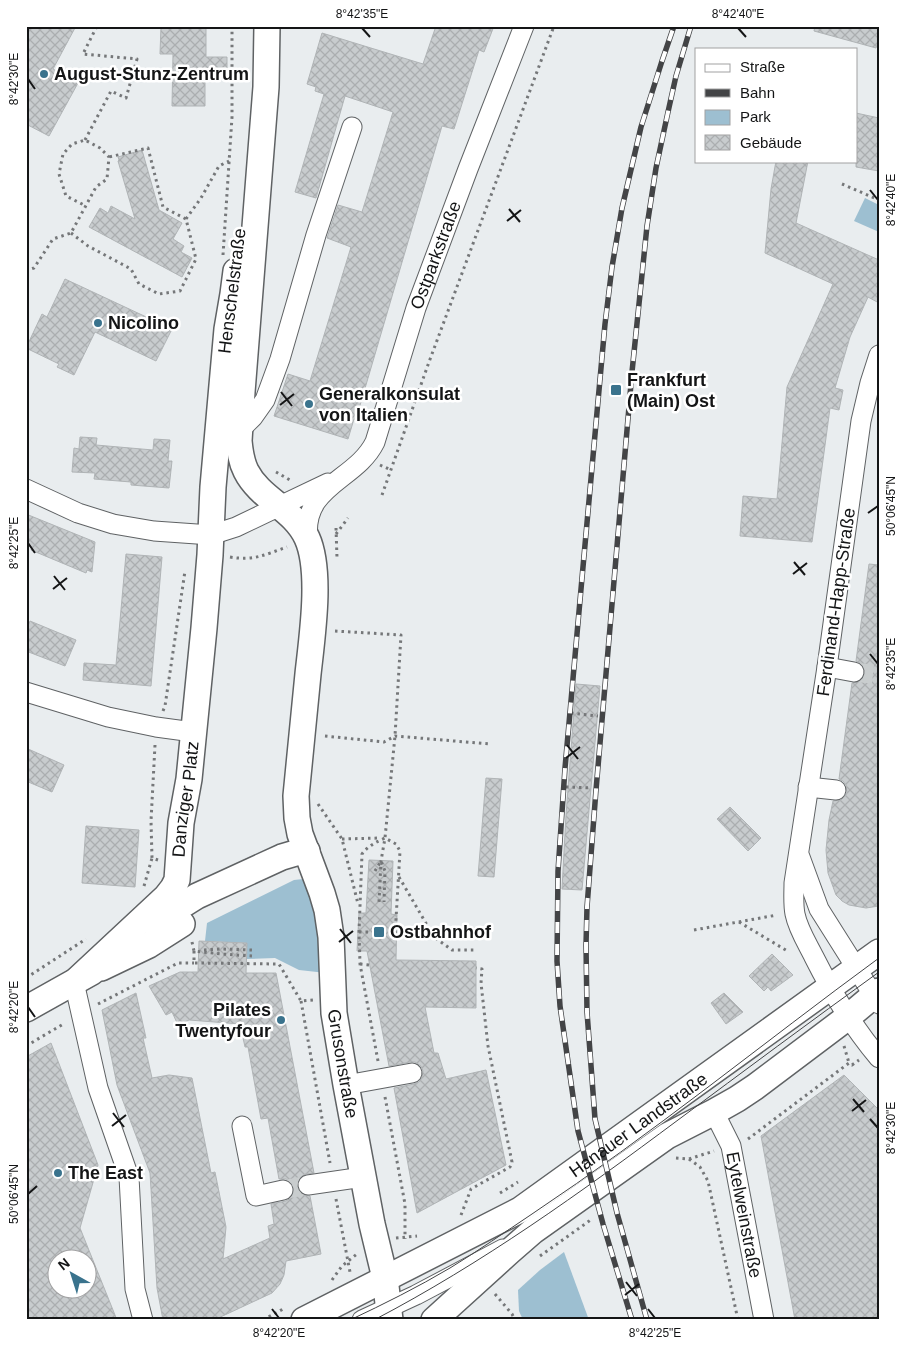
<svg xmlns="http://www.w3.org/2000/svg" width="905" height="1346" viewBox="0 0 905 1346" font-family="Arial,sans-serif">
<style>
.green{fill:#9dbfd1}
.building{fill:url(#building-cross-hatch);stroke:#b0b4b6;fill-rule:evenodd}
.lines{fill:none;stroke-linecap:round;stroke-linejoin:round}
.minor-tunnel{stroke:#c9cdce;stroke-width:19;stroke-dasharray:19 9;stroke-linecap:butt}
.minor-casing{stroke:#5f6264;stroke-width:21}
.major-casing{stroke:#5f6264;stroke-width:28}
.path{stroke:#757779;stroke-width:3;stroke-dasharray:2.5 4;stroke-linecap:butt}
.minor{stroke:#fff;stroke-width:19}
.major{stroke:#fff;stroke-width:25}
.tram{stroke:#434446;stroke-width:1}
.rail-casing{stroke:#434446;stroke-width:5.5}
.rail{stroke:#fff;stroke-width:4;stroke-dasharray:11;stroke-linecap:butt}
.ticks{fill:none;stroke:#141516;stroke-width:2}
.poi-dot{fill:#3a738d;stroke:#fff;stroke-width:2}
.labels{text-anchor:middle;stroke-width:5;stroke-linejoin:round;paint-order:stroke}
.poi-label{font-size:18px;font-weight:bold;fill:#141516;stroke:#fff;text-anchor:start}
.street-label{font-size:18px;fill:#141516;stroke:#fff}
.neatline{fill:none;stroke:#141516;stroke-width:2}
.ticks-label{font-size:12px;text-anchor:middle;fill:#141516}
</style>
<defs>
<pattern id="building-cross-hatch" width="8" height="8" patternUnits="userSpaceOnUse" patternTransform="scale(1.25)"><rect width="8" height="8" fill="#c8ccce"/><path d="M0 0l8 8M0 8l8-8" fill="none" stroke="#abaeb0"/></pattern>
</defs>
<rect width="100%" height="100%" fill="#e9edef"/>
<g class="green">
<polygon points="865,198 879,205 879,232 854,221"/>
<polygon points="303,879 312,889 326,973 299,970 275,958 246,959 247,943 205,941 207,923 294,880"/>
<polygon points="564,1252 589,1320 523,1320 519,1311 518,1290 540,1270"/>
</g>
<g class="building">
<polygon points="26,26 76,26 53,69 78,83 49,136 26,124"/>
<polygon points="161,26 206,26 206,57 227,57 227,72 205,72 205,106 172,106 173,54 160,54"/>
<polygon points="436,26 494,26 484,52 479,50 454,129 442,126 356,419 354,419 348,439 274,416 288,374 310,381 351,247 327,238 338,205 362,212 393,112 345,96 316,198 295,192 324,94 315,91 316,87 307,84 322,33 423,64"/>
<polygon points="815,26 879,26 879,39 876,48 814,31"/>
<polygon points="856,113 879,118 879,171 856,167"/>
<polygon points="142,150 159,210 182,223 173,239 184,246 181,252 192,258 182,277 89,227 100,208 108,213 111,206 135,219 118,161 119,160 118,157"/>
<polygon points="776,161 808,161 796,223 879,260 879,303 868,297 850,337 835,388 843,390 839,410 830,408 812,542 740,536 743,496 777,499 787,387 833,284 765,253 771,189"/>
<polygon points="65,279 172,329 156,361 95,332 74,375 57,367 59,364 26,348 42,314 47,317"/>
<polygon points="80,437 97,438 96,445 153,450 154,439 170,440 168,461 172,461 169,488 131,485 131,482 94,479 95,473 72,472 74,448 79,449"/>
<polygon points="26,514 95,542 92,572 87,570 86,573 31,550 32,547 26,545"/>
<polygon points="126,554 162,557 151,686 83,680 84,663 116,665"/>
<polygon points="869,564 879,565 879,906 866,908 849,905 842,901 836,895 828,873 826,850 829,820 833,801 841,800 845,796 847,792 846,785 843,781 839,779 852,683 858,682 862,680 865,674 864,668 862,664 856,661"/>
<polygon points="30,621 76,640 65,666 26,651 26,631"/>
<polygon points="576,684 600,686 582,890 562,889 566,815"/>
<polygon points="26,748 64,765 52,792 26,781"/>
<polygon points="486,778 502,779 494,877 478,876"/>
<polygon points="730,807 761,838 748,851 717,819"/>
<polygon points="86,826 139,830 135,887 82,883"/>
<polygon points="369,860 393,861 391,914 397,915 396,960 476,961 476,1008 425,1007 434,1053 438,1053 446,1079 486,1070 506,1165 417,1213 394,1088 414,1084 419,1082 422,1077 423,1071 421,1066 415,1062 410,1062 389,1066 367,951 357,951 359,913 366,913"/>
<polygon points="199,941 247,943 246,973 276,973 314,1173 306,1174 301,1177 297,1181 297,1187 299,1192 303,1195 310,1196 321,1254 286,1261 284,1275 280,1284 272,1293 214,1320 163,1320 157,1288 150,1173 117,1085 102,1010 136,993 146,1038 143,1038 152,1078 169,1075 192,1078 211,1173 215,1172 226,1227 223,1259 270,1238 268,1226 274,1224 271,1204 286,1201 291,1198 294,1193 294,1187 291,1182 286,1179 279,1179 268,1118 261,1119 248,1047 245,1047 240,1024 189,1020 178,1025 172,1012 166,1015 149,986 180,972 198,972"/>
<polygon points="772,954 793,975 771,991 768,987 764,991 749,976"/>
<polygon points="724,993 743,1012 726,1024 711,1003"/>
<path d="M51,1043L98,1165L80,1228L117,1320H26V1057ZM58,1258H88V1288H58Z"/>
<polygon points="844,1075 879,1110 879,1320 795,1320 761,1136"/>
</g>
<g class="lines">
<g class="minor-tunnel">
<polyline points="854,672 879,675"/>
<polyline points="283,1190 308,1185"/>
</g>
<g class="minor-casing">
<g id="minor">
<path d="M879,355L870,383L861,421L827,667L794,883C794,893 793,904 795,914C798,929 807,943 814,957C832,993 853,1027 879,1058"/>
<polyline points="240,430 253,417 265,400 280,359 316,235 352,127"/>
<polyline points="26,489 78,513 113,524 154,531 211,535 236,527 328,483"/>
<path id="s1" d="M308,540C301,485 356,481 375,442L416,308L468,169L524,26"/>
<polyline points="827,667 854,672"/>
<polyline points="26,692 108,717 156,727 193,732"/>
<polyline points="808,787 836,790"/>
<polyline points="800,857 819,909 879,1004"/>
<polyline points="74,982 98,1088 129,1177 135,1289 143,1320"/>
<polyline points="346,1085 412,1073"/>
<path id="s2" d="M714,1112L731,1146L764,1320"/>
<polyline points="242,1126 256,1196 283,1190"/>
<polyline points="308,1185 363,1177"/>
<polyline points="362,1320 416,1295 503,1249"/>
</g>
</g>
<g class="major-casing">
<g id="major">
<path id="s3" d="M267,26L266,87L242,392L239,441C240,452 241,461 246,471C260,499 294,509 307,538C322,571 312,637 308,674C304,715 300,755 296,796L297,818L300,834L322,893L327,910L331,937L334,1013L346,1085L372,1224L385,1278L390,1320"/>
<polyline points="156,925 181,906 197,896 282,857 299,852 307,851"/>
<polyline points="101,968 149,945 182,924"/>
<path id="s4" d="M78,979L166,897L173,888L177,880L181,823L189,779L204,628L210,555L213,487L227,329L233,294L236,271"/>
<polyline points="26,1009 92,972"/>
<path id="s5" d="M304,1320L520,1210L879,952"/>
<polyline points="434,1320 509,1252 533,1231 667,1136 714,1112 737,1099 755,1087 848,1017 879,991"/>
</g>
</g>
<g class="path">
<polyline points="85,140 111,91 126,98 137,59 83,54 97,26"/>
<polyline points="842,184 879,200"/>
<polyline points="186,219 201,198 219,166 229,161"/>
<polyline points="71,233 88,246 131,269 139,284 159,294 180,291 196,259 186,219 163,207 148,148 109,157"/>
<polyline points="223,255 232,117 232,26"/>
<polyline points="26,271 34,268 53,239 71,233 96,187 107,179 109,157 100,148 85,140 72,144 63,154 59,174 66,196 86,206"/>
<polyline points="380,465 391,470"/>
<polyline points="276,472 290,480"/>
<polyline points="382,495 429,362 554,26"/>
<polyline points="336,528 337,558"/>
<polyline points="336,534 348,518"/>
<path d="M230,557C254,561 264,555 287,547"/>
<polyline points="335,631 401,635 395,736 385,838 381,861 379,902"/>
<polyline points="163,711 165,706 185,571"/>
<polyline points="571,713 598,716"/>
<polyline points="325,736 384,742 395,736 490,744"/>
<polyline points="155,745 151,821 152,858 158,860"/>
<polyline points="566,787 592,788"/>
<polyline points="318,804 342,839 358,904"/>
<polyline points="342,839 381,838"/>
<polyline points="375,871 381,861 385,871 384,902"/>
<polyline points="399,877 434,937 452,950 477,950"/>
<polyline points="144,886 152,858"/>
<polyline points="739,922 789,952"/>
<polyline points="694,930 777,915"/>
<polyline points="359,932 371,932"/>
<polyline points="192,942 194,951 221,954 252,956"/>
<polyline points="204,950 221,949 252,950"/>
<polyline points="194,951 194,963 279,964 301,1001 313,1000"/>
<polyline points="360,964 370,965"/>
<polyline points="26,978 86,939"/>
<polyline points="301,1001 330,1163"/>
<polyline points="98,1004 178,963 194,963"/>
<polyline points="26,1046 65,1023"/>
<polyline points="844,1046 849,1063"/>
<path d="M378,1061L360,964L359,932L362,854C368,846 376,842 385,838L396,844L400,851L395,936L434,937L453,929H477"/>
<polyline points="385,1097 405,1204 405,1239"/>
<polyline points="748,1139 849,1063 852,1065 859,1060"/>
<polyline points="676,1158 689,1159 714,1151"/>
<polyline points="689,1159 700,1167 708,1181 738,1320"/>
<polyline points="500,1193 518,1182"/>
<polyline points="336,1199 350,1272"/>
<polyline points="461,1215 471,1189 510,1167 512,1162 488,1046 481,983 482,969 476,968"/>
<polyline points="396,1238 417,1236"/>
<polyline points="540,1256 592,1219"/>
<polyline points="332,1280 342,1266 357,1254"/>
<polyline points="495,1294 512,1314 515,1320"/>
<polyline points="263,1320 285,1308"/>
</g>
<use href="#minor" class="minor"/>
<use href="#major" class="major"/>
<g class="tram">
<path d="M350,1320C384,1304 418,1287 450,1268C478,1251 505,1232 532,1214C652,1134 763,1043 879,958"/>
<path d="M374,1320C483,1263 580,1193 678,1120C744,1071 811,1021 879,972"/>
</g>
<g class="rail-casing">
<g id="rail">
<polyline points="632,1320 603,1224 578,1131 560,1006 557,961 558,871 565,768 582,578 605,324 612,267 622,208 641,127 662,61 674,26"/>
<polyline points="647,1320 617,1213 595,1119 587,1012 586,945 587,907 596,790 632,372 647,226 656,168 668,112 676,76 691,26"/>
</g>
</g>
<use href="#rail" class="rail"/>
</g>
<path class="ticks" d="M362,28L370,37M738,28L746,37M28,79L35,89M870,190L878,200M509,209L520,222M507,221L521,210M281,392L292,406M280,405L294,394M868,513L878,506M28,543L35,553M794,562L805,575M793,574L807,563M54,576L65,590M53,589L67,578M870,654L878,664M567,745L578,759M566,758L580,747M340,929L351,943M339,942L353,931M28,1007L35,1017M853,1099L864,1112M852,1111L866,1100M113,1113L124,1127M870,1119L878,1128M112,1126L126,1115M28,1194L37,1186M626,1282L637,1296M625,1295L639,1284M272,1309L279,1318M648,1309L655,1318"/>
<g class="poi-dot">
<circle cx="44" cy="74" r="5"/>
<circle cx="98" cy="323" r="5"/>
<rect x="610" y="384" width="12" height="12" rx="2.5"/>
<circle cx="309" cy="404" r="5"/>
<rect x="373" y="926" width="12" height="12" rx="2.5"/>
<circle cx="281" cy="1020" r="5"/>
<circle cx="58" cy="1173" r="5"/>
</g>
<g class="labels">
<g class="poi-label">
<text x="54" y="80">August-Stunz-Zentrum</text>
<text x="108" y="329">Nicolino</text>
<text x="627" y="386">Frankfurt<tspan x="627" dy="21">(Main) Ost</tspan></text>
<text x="319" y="400">Generalkonsulat<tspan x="319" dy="21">von Italien</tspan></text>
<text x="390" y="938">Ostbahnhof</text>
<text x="271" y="1016" text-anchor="end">Pilates<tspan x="271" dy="21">Twentyfour</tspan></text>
<text x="68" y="1179">The East</text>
</g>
<g class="street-label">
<text dy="6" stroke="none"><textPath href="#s1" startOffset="321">Ostparkstraße</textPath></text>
<text transform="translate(232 291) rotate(-83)" y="6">Henschelstraße</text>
<text transform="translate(836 602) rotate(-82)" y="6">Ferdinand-Happ-Straße</text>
<text dy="6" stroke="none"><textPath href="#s4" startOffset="222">Danziger Platz</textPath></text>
<text dy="6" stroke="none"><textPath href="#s3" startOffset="1072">Grusonstraße</textPath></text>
<text dy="6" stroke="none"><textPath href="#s5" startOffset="388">Hanauer Landstraße</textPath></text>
<text dy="6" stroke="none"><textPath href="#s2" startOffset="108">Eytelweinstraße</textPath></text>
</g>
</g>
<rect width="905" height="1346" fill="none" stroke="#ffffff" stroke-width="55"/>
<rect x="695" y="48" width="162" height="115" fill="#ffffff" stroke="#a1a1a2"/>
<rect x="705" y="64" width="25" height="8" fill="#ffffff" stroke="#a1a1a2"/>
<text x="740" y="72" font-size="15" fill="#141516">Straße</text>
<rect x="705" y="89" width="25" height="8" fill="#434446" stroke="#a1a1a2"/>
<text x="740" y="98" font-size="15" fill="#141516">Bahn</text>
<rect x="705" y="110" width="25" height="15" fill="#9dbfd1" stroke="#a1a1a2"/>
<text x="740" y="122" font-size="15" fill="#141516">Park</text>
<rect x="705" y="135" width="25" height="15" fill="url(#building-cross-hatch)" stroke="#a1a1a2"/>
<text x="740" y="148" font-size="15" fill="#141516">Gebäude</text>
<g transform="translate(72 1274) rotate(321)"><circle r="24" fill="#ffffff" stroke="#a1a1a2"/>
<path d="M0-4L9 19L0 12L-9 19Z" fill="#3a738d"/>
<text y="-8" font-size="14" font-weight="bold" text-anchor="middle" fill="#141516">N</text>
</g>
<rect x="28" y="28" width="850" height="1290" class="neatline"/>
<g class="ticks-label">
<text x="362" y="18">8°42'35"E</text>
<text x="738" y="18">8°42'40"E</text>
<text transform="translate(14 79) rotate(-90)" y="4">8°42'30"E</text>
<text transform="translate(891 200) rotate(-90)" y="4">8°42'40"E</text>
<text transform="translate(891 506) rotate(-90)" y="4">50°06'45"N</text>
<text transform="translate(14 543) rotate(-90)" y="4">8°42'25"E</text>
<text transform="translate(891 664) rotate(-90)" y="4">8°42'35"E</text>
<text transform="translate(14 1007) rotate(-90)" y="4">8°42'20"E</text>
<text transform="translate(891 1128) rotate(-90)" y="4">8°42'30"E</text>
<text transform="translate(14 1194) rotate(-90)" y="4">50°06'45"N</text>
<text x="279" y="1337">8°42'20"E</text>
<text x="655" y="1337">8°42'25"E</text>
</g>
</svg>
